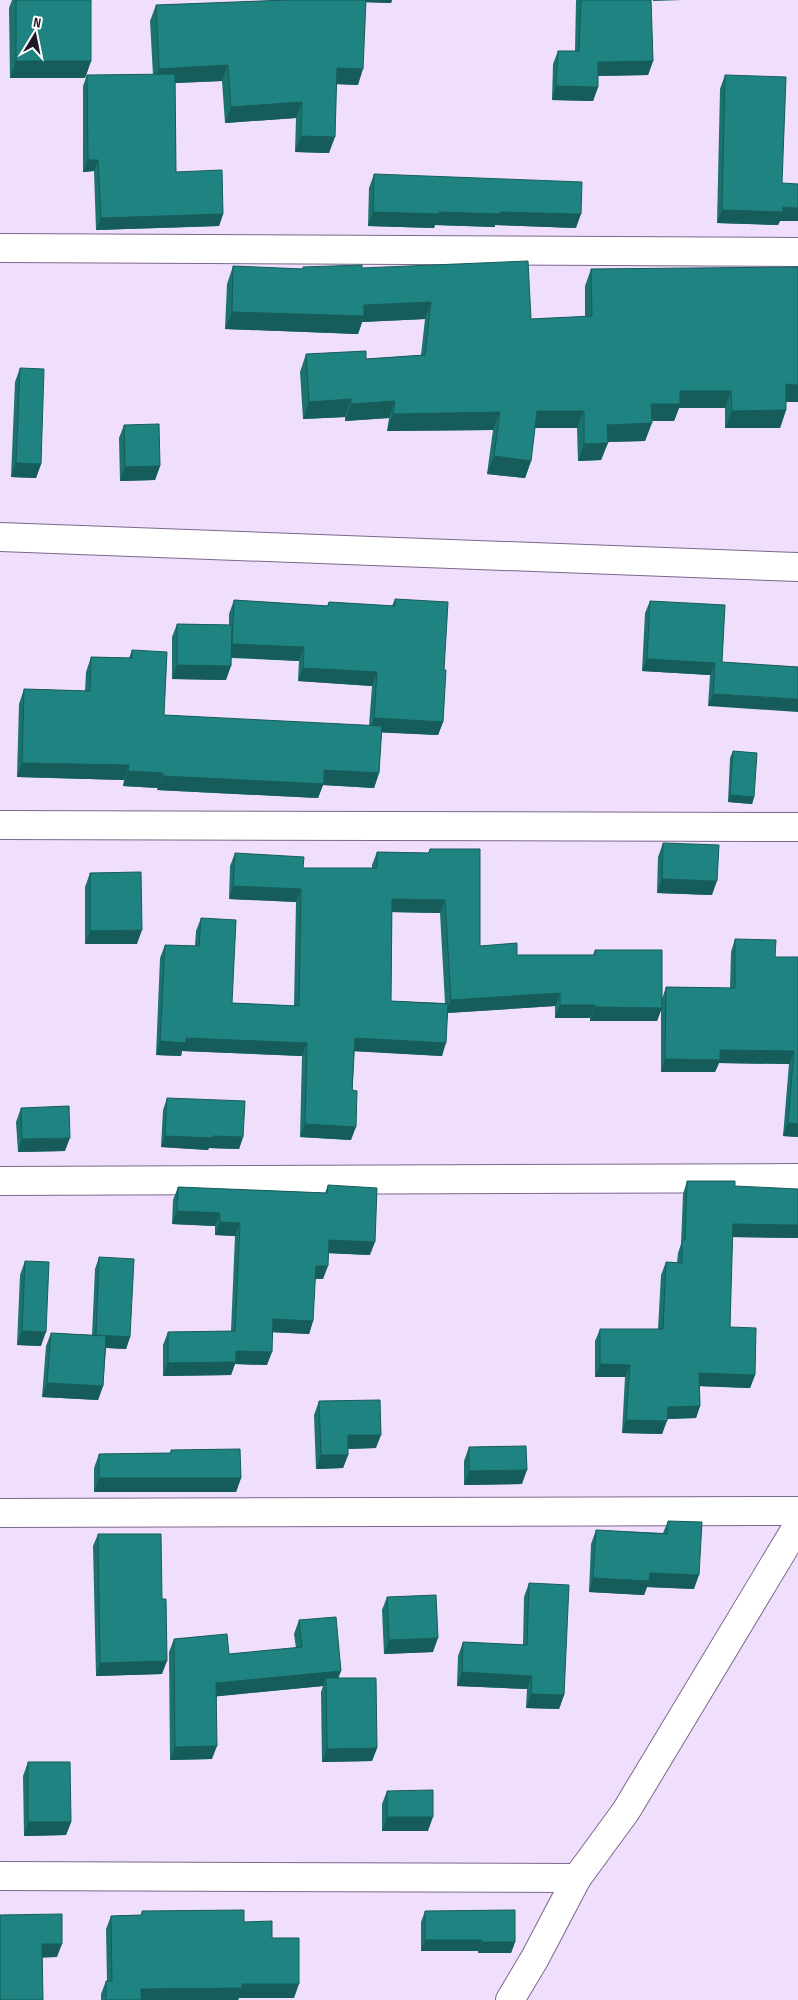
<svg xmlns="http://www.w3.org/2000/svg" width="798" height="2000" viewBox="0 0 798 2000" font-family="'Sofia Sans Condensed',sans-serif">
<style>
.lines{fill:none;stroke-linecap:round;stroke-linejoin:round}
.minor-casing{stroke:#7c688a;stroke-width:30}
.minor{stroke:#fff;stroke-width:28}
.wall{fill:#1b726f;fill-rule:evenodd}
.shaded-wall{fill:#165c5a}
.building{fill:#1f8481;stroke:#165c5a}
</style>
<rect width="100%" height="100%" fill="#f0defd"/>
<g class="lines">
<g class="minor-casing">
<g id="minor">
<polyline points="0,248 798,252"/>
<polyline points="0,537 798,567"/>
<polyline points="0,825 798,827"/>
<polyline points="0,1181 798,1178"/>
<polyline points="0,1513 798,1511"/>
<polyline points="0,1876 577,1878"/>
<polyline points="510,2000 535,1958 577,1878 626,1811 798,1525"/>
</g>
</g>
<use href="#minor" class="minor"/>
</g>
<g class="wall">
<polygon points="12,0 91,0 91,61 85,78 10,78 9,8"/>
<polygon points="288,0 392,0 391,3 366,2 358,85 337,84 329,153 295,152 296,118 225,123 222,81 175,83 176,172 223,214 219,226 96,230 94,171 83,172 83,86 87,75 153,75 150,21 156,5"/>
<polygon points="576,0 651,0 653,61 648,75 598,76 598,87 593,101 552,100 553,64 558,51 575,51"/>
<polygon points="725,75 780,221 778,225 717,223 720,89"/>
<polygon points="374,174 576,228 495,225 495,227 435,225 434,228 368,226 369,188"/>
<polygon points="233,266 303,269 303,267 362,268 531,319 585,317 585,286 591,269 786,402 786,410 780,428 725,428 725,408 679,408 674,421 652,421 645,441 608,442 601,460 578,461 577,428 535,428 531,461 525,478 487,474 493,430 387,431 389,418 345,421 345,417 303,419 300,372 306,354 366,359 421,355 425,319 362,322 358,334 225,329 227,284"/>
<polygon points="20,368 41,464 36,478 11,477 15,382"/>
<polygon points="124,425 160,466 155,480 120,481 119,438"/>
<polygon points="395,599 444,670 443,722 438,735 381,732 379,773 374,788 323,785 318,798 157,790 158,788 123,786 124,780 17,777 19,704 24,689 85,691 86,672 91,657 129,658 132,650 164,715 369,726 372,686 298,681 299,661 231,658 226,680 172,679 172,637 177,624 229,625 229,614 234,600 327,606 329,602 392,606"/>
<polygon points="650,601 722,662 798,667 708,706 710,675 642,671 645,613"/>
<polygon points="733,751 754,797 752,804 728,802 730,758"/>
<polygon points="663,843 712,895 657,893 658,857"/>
<path d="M430,849L480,946L517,955H593L595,950L662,999L666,987L730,988L731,952L735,939L775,957H798V1137L783,1136L789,1064L719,1063L715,1072H661V1009L657,1021H590V1018H555V1006L448,1013L442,1056L354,1051L351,1140L300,1137L302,1056L182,1051L181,1056L156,1055L160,958L165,945L195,946L196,931L201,918L232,1003L294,1006L296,902L229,899L230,866L235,853L303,868H372V865L377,852L428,853ZM392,912L440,913L445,1003L391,1001Z"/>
<polygon points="90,873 137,944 85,944 85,887"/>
<polygon points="167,1098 243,1137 239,1149 209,1148 208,1150 161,1147 163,1110"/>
<polygon points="21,1108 65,1151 18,1152 16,1122"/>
<polygon points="687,1181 735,1186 798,1238 732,1237 730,1327 755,1375 750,1388 700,1386 700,1406 696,1418 667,1419 662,1434 622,1433 625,1377 595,1377 595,1341 600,1329 658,1329 661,1275 666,1262 677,1263 678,1253 681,1244 683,1194"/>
<polygon points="328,1185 370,1255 329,1253 323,1279 315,1279 313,1321 309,1334 272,1332 267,1365 235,1364 231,1375 163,1376 163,1345 168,1332 231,1331 235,1236 215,1235 215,1226 172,1224 173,1200 178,1187 325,1193"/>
<polygon points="99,1257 130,1337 126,1349 106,1348 103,1386 98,1400 42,1397 46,1346 51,1333 92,1335 95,1269"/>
<polygon points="25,1261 41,1346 17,1345 20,1275"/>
<polygon points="319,1401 376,1448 348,1449 348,1455 343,1468 316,1469 314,1415"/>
<polygon points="469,1447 522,1484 464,1485 464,1461"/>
<polygon points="171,1450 241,1478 236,1492 94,1492 94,1468 99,1454 170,1453"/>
<polygon points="668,1521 694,1589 647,1587 644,1595 589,1592 591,1544 596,1530 663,1533"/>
<polygon points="98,1534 162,1674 96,1676 93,1546"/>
<polygon points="529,1583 564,1695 559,1709 526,1708 527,1689 457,1686 458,1656 463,1642 523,1645 524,1597"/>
<polygon points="387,1597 433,1652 384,1654 382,1610"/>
<polygon points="299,1620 339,1678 377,1748 372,1761 322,1762 321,1692 323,1686 217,1696 212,1759 170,1760 169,1652 174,1639 229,1654 296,1648 294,1634"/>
<polygon points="28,1762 71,1822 66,1835 24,1836 23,1776"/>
<polygon points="387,1791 428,1831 382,1831 382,1804"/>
<polygon points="142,1911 244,1922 272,1938 294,1998 239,1998 238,2000 101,2000 101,1994 106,1981 107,1981 106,1929 111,1916 141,1915"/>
<polygon points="425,1911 515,1942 511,1953 478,1953 478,1951 421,1951 421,1922"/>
</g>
<g class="shaded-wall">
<polygon points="357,0 392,0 391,3 357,2"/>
<polygon points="653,0 682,0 653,1"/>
<polygon points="16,61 91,61 85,78 10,78"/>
<polygon points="653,61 648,75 593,76 598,62"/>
<polygon points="228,65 222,81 153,84 159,69"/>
<polygon points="337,68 363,69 358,85 332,84"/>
<polygon points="556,86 598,87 593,101 552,100"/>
<polygon points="302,102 296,118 225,123 231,107"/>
<polygon points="301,136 335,137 329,153 295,152"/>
<polygon points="88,160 98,160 94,171 83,172"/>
<polygon points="783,207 798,208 798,221 780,221 778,225 717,223 722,210"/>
<polygon points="373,212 500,212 581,214 576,228 495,225 495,227 435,225 434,228 368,226"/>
<polygon points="223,214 219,226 96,230 101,218"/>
<polygon points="431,302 425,319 362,322 358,334 225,329 232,312"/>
<polygon points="786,384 798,385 798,402 779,402"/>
<polygon points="680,391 731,391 725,408 679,408 674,421 645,421 651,404"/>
<polygon points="351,399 345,417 303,419 309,402"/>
<polygon points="395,401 389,418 345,421 351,404"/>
<polygon points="786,410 780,428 725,428 732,411"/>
<polygon points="537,411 584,411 577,428 531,428"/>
<polygon points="500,412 493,430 387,431 393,414"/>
<polygon points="652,423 645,441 601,442 607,425"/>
<polygon points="608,443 601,460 578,461 584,444"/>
<polygon points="494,456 531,461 525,478 487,474"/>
<polygon points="16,463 41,464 36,478 11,477"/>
<polygon points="160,466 155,480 120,481 125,467"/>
<polygon points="232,644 304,647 299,661 227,657"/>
<polygon points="647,659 715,663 710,675 642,671"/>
<polygon points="177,665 231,666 226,680 172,679"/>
<polygon points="303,668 377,672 372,686 298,681"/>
<polygon points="713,694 798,699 798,712 708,706"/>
<polygon points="374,718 443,722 438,735 369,732"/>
<polygon points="22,763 129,765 124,780 17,777"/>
<polygon points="324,770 379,773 374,788 323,785 318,798 157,790 163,776"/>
<polygon points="128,771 163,773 158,788 123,786"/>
<polygon points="730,795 754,797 752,804 728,802"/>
<polygon points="662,879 717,881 712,895 657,893"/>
<polygon points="233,886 301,889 296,902 229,899"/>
<polygon points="392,899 445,900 440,913 387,912"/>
<polygon points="142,930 137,944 85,944 90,931"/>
<polygon points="560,993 555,1006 446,1013 451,1000"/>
<polygon points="560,1005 595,1005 590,1018 555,1018"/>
<polygon points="595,1007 662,1008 657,1021 590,1021"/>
<polygon points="186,1038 307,1043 302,1056 182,1051 181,1056 156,1055 160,1041"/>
<polygon points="355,1038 446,1043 442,1056 350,1051"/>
<polygon points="720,1050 794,1051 789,1064 719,1063 715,1072 661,1072 665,1059"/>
<polygon points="788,1123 798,1124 798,1137 783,1136"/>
<polygon points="305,1124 356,1127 351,1140 300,1137"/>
<polygon points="165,1136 213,1136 243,1137 239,1149 209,1148 208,1150 161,1147"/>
<polygon points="70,1138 65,1151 18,1152 22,1139"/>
<polygon points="177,1211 220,1213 215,1226 172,1224"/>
<polygon points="220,1222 240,1223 235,1236 215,1235"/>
<polygon points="733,1224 798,1225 798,1238 728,1237"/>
<polygon points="329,1240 375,1242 370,1255 324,1253"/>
<polygon points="316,1266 328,1266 323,1279 311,1278"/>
<polygon points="273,1319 313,1321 309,1334 268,1332"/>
<polygon points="22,1331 46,1332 41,1346 17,1345"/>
<polygon points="96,1335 130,1337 126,1349 92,1347"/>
<polygon points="236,1351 272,1352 267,1365 235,1364 231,1375 163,1376 168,1363"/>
<polygon points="600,1364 630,1365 625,1377 595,1377"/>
<polygon points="699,1373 755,1375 750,1388 695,1386"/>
<polygon points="47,1383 103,1386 98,1400 42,1397"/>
<polygon points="700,1406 696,1418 663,1419 668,1407"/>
<polygon points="626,1420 667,1421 662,1434 622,1433"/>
<polygon points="348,1435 381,1435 376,1448 343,1449"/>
<polygon points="321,1455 348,1455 343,1468 316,1469"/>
<polygon points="527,1470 522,1484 464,1485 469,1471"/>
<polygon points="99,1478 241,1478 236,1492 94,1492"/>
<polygon points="650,1573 699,1575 694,1589 647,1587 644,1595 589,1592 593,1578"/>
<polygon points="438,1638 433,1652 384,1654 389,1640"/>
<polygon points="167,1661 162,1674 96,1676 100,1663"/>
<polygon points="341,1671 336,1685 326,1678 323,1686 211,1697 216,1683"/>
<polygon points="462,1672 532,1676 527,1689 457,1686"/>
<polygon points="531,1694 564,1695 559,1709 526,1708"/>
<polygon points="217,1746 212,1759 170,1760 175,1747"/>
<polygon points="377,1748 372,1761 322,1762 327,1749"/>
<polygon points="387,1817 433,1817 428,1831 382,1831"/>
<polygon points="28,1822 71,1822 66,1835 24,1836"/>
<polygon points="425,1940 482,1940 478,1951 421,1951"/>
<polygon points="482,1942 515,1942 511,1953 478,1953"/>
<polygon points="42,1944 62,1944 57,1957 37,1958"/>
<polygon points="242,1984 299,1984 294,1998 239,1998 238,2000 137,2000 141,1989"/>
</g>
<g class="building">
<rect x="16" y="0" width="75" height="61"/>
<polygon points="288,0 366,0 363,69 337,68 335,137 301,136 302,102 231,107 228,65 159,69 156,5"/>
<polygon points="581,0 651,0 653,61 598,62 598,87 556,86 558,51 579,51"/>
<polygon points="175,74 176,172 222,170 223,214 101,218 98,160 88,160 87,75"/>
<polygon points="725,75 786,77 782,183 798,184 798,208 783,207 783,212 722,210"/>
<polygon points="374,174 582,182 581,214 500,212 500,214 439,212 439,214 373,212"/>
<polygon points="528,261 531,319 592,316 591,269 798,267 798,385 786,384 786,410 732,411 731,391 680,391 680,404 651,404 652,423 607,425 608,443 584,444 584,411 537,411 531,461 494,456 500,412 393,414 395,401 351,404 351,399 309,402 306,354 366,351 366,359 425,355 431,302 364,305 364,316 232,312 233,266 303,269 303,267 362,265 362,268"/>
<polygon points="20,368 44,369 41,464 16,463"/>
<polygon points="159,424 160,466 125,467 124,425"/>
<polygon points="395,599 448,602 444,670 446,670 443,722 374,718 377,672 303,668 304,647 232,644 234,600 328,606 329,602 395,606"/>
<polygon points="650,601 725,605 722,662 798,667 798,699 713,694 715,663 647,659"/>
<polygon points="177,624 232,625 231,666 177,665"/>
<polygon points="132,650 167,652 164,715 382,726 379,773 324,770 324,784 163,776 163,773 128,771 129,765 22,763 24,689 90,691 91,657 132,658"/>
<polygon points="733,751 757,753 754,797 730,795"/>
<polygon points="663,843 719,845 717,881 662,879"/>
<polygon points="430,849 480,849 480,946 517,943 517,955 595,955 595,950 662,950 662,1008 595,1007 595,1005 560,1005 560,993 451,1000 445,900 392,899 391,1001 448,1004 446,1043 355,1038 352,1090 357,1091 356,1127 305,1124 307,1043 186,1038 186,1043 160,1041 165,945 199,946 201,918 236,920 232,1003 299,1006 301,889 233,886 235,853 304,857 303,868 377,868 377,852 429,853"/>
<polygon points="141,872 142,930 90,931 90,873"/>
<polygon points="735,939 776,940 775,957 798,957 798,1124 788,1123 794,1051 720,1050 720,1060 665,1059 666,987 735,988"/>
<polygon points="167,1098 245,1101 243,1137 213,1136 213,1138 165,1136"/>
<polygon points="69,1106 70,1138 22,1139 21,1108"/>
<polygon points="687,1181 735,1181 735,1186 798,1189 798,1225 733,1224 730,1327 756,1328 755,1375 699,1373 700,1406 668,1407 667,1421 626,1420 630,1365 600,1364 600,1329 663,1329 666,1262 682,1263 682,1240 685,1240"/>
<polygon points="328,1185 377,1188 375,1242 329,1240 328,1266 316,1266 313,1321 273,1319 272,1352 236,1351 236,1362 168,1363 168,1332 235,1331 240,1223 220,1222 220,1213 177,1211 178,1187 327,1193"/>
<polygon points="99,1257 134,1259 130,1337 96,1335"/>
<polygon points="25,1261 49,1262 46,1332 22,1331"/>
<polygon points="51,1333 106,1336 103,1386 47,1383"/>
<polygon points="380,1400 381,1435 348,1435 348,1455 321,1455 319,1401"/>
<polygon points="526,1446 527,1470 469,1471 469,1447"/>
<polygon points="240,1449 241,1478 99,1478 99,1454 171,1453 171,1450"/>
<polygon points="668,1521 702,1522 699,1575 650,1573 649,1581 593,1578 596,1530 667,1534"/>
<polygon points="98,1534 161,1534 162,1599 166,1599 167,1661 100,1663"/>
<polygon points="529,1583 569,1585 564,1695 531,1694 532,1676 462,1672 463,1642 527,1645"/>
<polygon points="436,1595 438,1638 389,1640 387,1597"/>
<polygon points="336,1617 341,1671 216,1683 217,1746 175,1747 174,1639 227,1634 229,1654 302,1647 299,1620"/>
<polygon points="326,1678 376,1678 377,1748 327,1749"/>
<polygon points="28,1762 70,1762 71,1822 28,1822"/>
<polygon points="433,1790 433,1817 387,1817 387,1791"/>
<polygon points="244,1910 244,1922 272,1921 272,1938 299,1938 299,1984 242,1984 242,1988 141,1989 141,2000 106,2000 106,1981 112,1981 111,1916 142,1915 142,1911"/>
<polygon points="515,1910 515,1942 482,1942 482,1940 425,1940 425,1911"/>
<polygon points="62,1914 62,1944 42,1944 43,2000 0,2000 0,1915"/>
</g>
<g transform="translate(35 35) rotate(10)" stroke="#ffffff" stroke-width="4" paint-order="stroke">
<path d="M0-4L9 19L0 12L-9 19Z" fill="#201825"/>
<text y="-8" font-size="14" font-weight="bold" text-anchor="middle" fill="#201825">N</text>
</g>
</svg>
